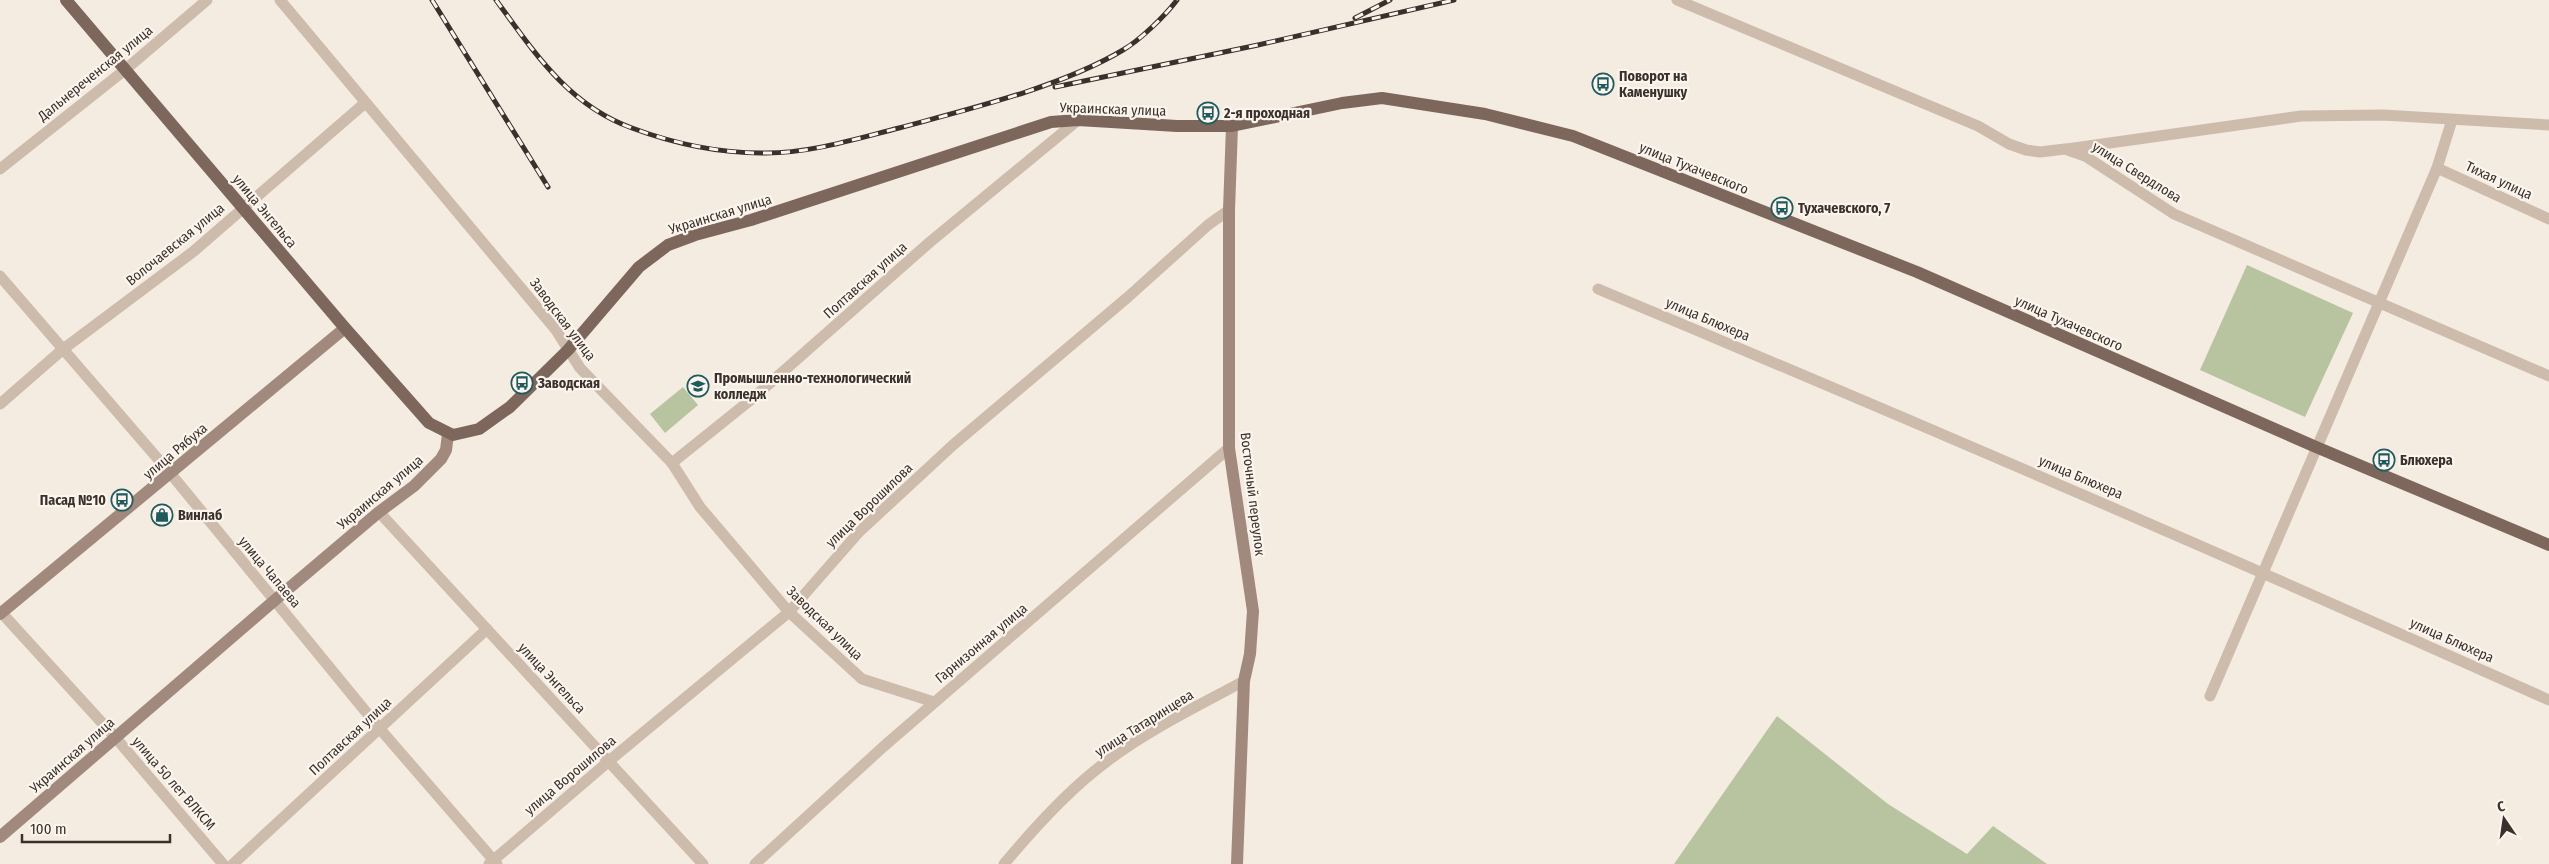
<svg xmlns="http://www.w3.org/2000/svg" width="2549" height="864" viewBox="0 0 2549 864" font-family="'Fira Sans Condensed',sans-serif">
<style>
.green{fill:#b8c4a0}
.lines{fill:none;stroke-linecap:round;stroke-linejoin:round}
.street{stroke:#cdbbac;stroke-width:11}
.secondary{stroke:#a18a7d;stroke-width:12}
.primary{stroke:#7d675c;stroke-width:12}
.rail-casing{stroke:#3b302b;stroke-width:5}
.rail{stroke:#fbf5ee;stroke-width:3;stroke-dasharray:9;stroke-linecap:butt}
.labels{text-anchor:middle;stroke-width:4.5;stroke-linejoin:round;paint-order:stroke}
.street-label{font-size:14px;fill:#3b302b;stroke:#fbf5ee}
.poi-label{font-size:14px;font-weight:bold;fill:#3b302b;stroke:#fbf5ee;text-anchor:start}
</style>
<rect width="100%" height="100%" fill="#f4ebe1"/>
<g class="green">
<polygon points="2247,265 2353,313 2305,417 2200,370"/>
<polygon points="683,387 698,405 665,433 650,414"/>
<polygon points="1777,716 1888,804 1967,854 1993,826 2047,864 1674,864"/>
</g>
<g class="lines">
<g class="street">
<polyline points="280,0 556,330 580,368 672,463 700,507 789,612 862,679 934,702"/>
<polyline points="1677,0 1978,126 2009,144 2026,150 2040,152 2065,149 2085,156 2174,214 2549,376"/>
<polyline points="2067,149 2301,116 2383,115 2549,125"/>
<polyline points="2437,168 2549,219"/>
<polyline points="0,169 126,69 207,0"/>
<polyline points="0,276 171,474 380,729 497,864"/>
<path d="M1598,289C1917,422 2234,559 2549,700"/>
<polyline points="0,404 62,350 194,251 365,103"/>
<polyline points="672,463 753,398 930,242 1078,120"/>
<polyline points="379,512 703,864"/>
<polyline points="0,611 115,737 223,864"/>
<polyline points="2210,696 2437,168 2452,120"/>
<polyline points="233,864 487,629"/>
<polyline points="489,864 609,761 789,612 859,532 953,445 1128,297 1208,225 1229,210"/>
<polyline points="755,864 883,747 1229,448"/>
<path d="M1004,864C1034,828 1068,790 1106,762C1148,730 1198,706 1244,681"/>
</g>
<g class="secondary">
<polyline points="1232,126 1229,210 1229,448 1253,611 1250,654 1244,681 1237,864"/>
<polyline points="0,614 345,328"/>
<polyline points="0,837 275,600 379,512 414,486 441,459 446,450 448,434"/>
</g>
<polyline class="primary" points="66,0 345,328 429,423 453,435 479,429 510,407 568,350 639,267 668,245 695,235 751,220 1051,122 1078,120 1177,126 1232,126 1342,103 1382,98 1485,114 1573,136 1917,272 2316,447 2549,545"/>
<g class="rail-casing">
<g id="rail">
<polyline points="432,0 548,187"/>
<path d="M496,0C534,52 568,105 632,128C672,143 719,153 762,153C808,154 855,139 899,128C969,109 1061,87 1123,50C1140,40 1165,16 1177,0"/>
<polyline points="1355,18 1390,0"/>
<polyline points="1055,87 1258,45 1454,0"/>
</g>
</g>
<use href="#rail" class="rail"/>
</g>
<defs>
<g id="bus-ring" transform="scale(1.125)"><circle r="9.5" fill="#fbf5ee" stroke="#1f5a5e" stroke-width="1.5"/><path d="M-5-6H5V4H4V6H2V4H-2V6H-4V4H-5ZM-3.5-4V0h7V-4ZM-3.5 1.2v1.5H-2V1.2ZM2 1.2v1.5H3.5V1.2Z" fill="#1f5a5e"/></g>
<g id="university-ring" transform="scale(1.125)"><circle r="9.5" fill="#fbf5ee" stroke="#1f5a5e" stroke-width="1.5"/><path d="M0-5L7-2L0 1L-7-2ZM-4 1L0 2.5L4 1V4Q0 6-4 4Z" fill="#1f5a5e"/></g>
<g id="shop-ring" transform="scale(1.125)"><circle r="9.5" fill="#fbf5ee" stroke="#1f5a5e" stroke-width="1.5"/><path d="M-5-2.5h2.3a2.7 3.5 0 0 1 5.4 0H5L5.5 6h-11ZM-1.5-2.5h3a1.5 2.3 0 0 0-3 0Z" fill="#1f5a5e"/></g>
</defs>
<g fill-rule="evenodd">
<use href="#bus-ring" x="1603" y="84"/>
<use href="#bus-ring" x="1208" y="113"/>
<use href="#bus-ring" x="1782" y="208"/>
<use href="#bus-ring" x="522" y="383"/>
<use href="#university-ring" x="698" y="386"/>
<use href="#bus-ring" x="2384" y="460"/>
<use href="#bus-ring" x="122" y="500"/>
<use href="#shop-ring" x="162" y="515"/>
</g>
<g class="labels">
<g class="street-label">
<text transform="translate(95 73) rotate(-39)" y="5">Дальнереченская улица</text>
<text transform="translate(1113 109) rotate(2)" y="5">Украинская улица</text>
<text transform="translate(1694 168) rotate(22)" y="5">улица Тухачевского</text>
<text transform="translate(2137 172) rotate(32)" y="5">улица Свердлова</text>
<text transform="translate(2499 180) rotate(25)" y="5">Тихая улица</text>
<text transform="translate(265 211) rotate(50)" y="5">улица Энгельса</text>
<text transform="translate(720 214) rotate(-17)" y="5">Украинская улица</text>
<text transform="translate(175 244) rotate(-39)" y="5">Волочаевская улица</text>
<text transform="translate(865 280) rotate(-42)" y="5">Полтавская улица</text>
<text transform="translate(563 319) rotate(53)" y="5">Заводская улица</text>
<text transform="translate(1708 319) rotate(23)" y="5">улица Блюхера</text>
<text transform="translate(2069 323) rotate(24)" y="5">улица Тухачевского</text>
<text transform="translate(175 451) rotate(-40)" y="5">улица Рябуха</text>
<text transform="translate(2081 477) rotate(23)" y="5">улица Блюхера</text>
<text transform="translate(380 492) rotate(-40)" y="5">Украинская улица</text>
<text transform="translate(1253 494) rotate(83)" y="5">Восточный переулок</text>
<text transform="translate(869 505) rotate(-44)" y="5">улица Ворошилова</text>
<text transform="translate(270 572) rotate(50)" y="5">улица Чапаева</text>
<text transform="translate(825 623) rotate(44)" y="5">Заводская улица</text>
<text transform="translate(2452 640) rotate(24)" y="5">улица Блюхера</text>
<text transform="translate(981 643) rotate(-40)" y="5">Гарнизонная улица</text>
<text transform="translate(552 678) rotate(47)" y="5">улица Энгельса</text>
<text transform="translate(1144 723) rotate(-32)" y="5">улица Татаринцева</text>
<text transform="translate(350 736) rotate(-43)" y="5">Полтавская улица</text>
<text transform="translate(72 755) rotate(-41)" y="5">Украинская улица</text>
<text transform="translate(570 775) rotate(-40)" y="5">улица Ворошилова</text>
<text transform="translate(174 783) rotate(49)" y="5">улица 50 лет ВЛКСМ</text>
</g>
<g class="poi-label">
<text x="1619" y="81">Поворот на<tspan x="1619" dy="16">Каменушку</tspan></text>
<text x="1224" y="118">2-я проходная</text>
<text x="1798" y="213">Тухачевского, 7</text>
<text x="714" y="383">Промышленно-технологический<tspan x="714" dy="16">колледж</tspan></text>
<text x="538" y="388">Заводская</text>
<text x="2400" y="465">Блюхера</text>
<text x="106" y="505" text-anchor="end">Пасад №10</text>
<text x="178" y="520">Винлаб</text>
</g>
</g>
<g transform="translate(2504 819) rotate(347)" stroke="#fbf5ee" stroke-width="4" paint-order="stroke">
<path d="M0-4L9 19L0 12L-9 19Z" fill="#3b302b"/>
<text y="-8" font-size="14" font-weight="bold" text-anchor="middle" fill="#3b302b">С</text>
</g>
<path d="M22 834v8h148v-8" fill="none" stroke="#3b302b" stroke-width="2.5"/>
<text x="30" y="834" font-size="15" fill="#3b302b" stroke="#fbf5ee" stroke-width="4" paint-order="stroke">100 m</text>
</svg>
